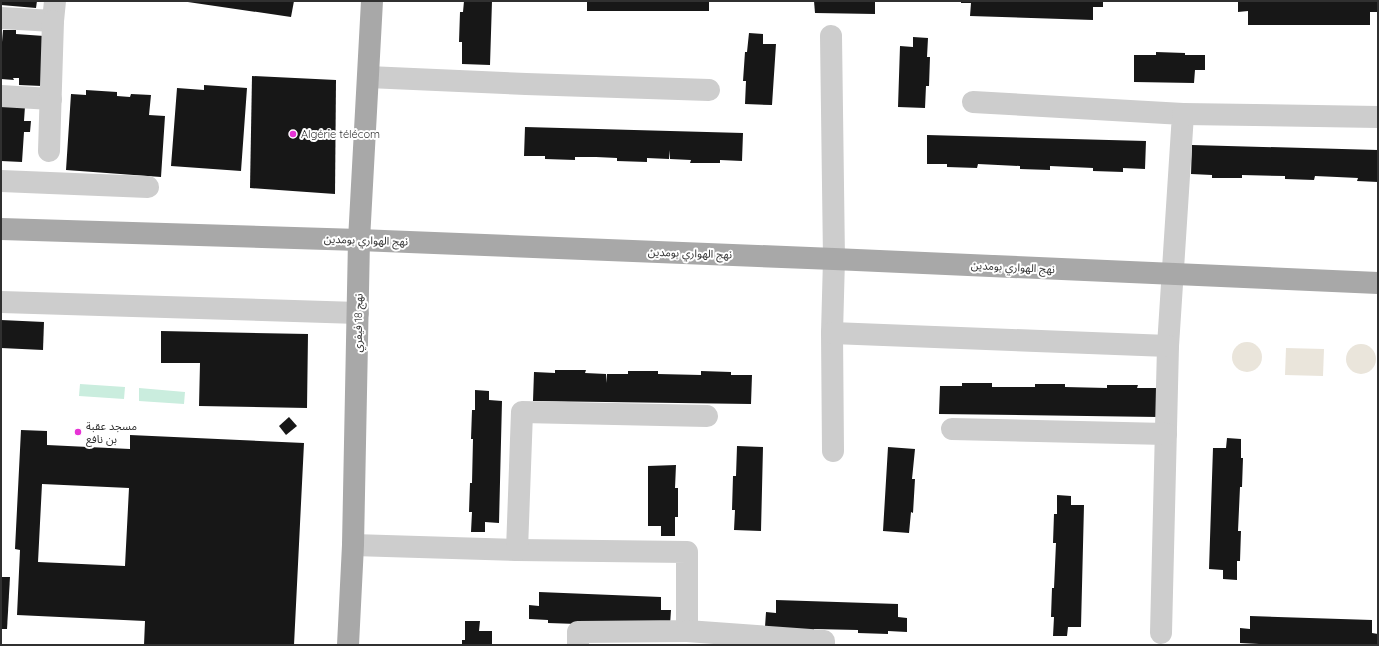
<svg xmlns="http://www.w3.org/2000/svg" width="1379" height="646" viewBox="0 0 1379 646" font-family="Quicksand,'Noto Sans Arabic',sans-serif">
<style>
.green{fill:#eae5db}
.water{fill:#caedde}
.building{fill:#171717;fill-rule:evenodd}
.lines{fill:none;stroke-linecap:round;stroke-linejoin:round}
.minor{stroke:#cdcdcd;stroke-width:22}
.major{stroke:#a8a8a8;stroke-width:22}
.poi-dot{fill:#e733d5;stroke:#fff;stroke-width:1.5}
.labels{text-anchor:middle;stroke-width:4;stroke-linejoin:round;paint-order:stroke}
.poi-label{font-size:11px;fill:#303030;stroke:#fff;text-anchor:start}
.street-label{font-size:11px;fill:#303030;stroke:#fff}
</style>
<rect width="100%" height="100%" fill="#fff"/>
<g class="green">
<circle cx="1247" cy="357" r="15"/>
<circle cx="1361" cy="359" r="15"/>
<polygon points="1286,348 1324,349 1323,376 1285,375"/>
</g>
<g class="water">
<polygon points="80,384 125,387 124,399 79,396"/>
<polygon points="139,388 185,392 184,404 139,401"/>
</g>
<g class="building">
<polygon points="1,1 37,1 36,8 1,5"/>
<polygon points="181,1 294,1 291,17"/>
<polygon points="464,1 492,1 490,65 462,64 462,42 459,42 460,12 463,12"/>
<rect x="587" y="1" width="122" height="10"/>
<polygon points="814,1 875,1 875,14 815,13"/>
<polygon points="961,1 1103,1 1103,7 1093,7 1093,20 970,16 971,3 961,3"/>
<polygon points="1238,1 1378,1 1378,12 1370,12 1370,25 1248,25 1248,11 1238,12"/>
<polygon points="3,30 16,30 16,34 44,36 42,86 19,85 19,78 13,78 14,80 1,79 1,42 2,42"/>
<polygon points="749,33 763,34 763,44 776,44 772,105 745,104 746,81 743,81 745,52 747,52"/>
<polygon points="913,37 928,38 927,57 930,57 929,86 926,86 925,108 898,107 900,46 913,47"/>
<polygon points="1156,52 1185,53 1185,55 1205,55 1205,70 1195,70 1194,83 1134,82 1134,55 1156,55"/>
<polygon points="252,76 336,80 335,194 250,188"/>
<polygon points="204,85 247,88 241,171 171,166 177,88 204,90"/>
<polygon points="86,90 117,92 117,96 130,97 131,94 151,95 149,115 165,116 161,177 66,170 71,94 86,95"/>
<polygon points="1,105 25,106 24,121 31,121 30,132 24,132 22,162 1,161"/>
<polygon points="525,127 743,133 742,161 720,160 720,163 690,163 691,160 670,159 669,150 669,159 647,158 647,162 617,161 617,158 596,157 575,157 575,160 545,159 545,156 524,156"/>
<polygon points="927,135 1146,141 1145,169 1123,168 1123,172 1093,171 1093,168 1050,166 1050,170 1020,169 1020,166 978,164 977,168 947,167 947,164 927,164"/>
<polygon points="1192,145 1378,150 1378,182 1357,181 1358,178 1337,177 1315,176 1314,180 1285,179 1285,176 1242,175 1242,178 1212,178 1212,175 1191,174"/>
<polygon points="1,320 44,322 43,350 1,348"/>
<polygon points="161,331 308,334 307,408 199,406 200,363 161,363"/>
<polygon points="555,370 586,370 585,373 606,374 606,383 607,374 628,374 628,371 658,371 658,374 701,375 701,371 731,372 731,375 752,375 751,404 533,401 534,372 555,373"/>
<polygon points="962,383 992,383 992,387 1035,387 1035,384 1065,384 1065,387 1107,388 1107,385 1138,385 1137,388 1158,388 1158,417 939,414 940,386 962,386"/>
<polygon points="475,390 489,391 489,400 502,401 499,523 485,522 485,532 471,532 472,512 469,512 470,483 472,483 473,439 471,439 472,410 475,410"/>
<polygon points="289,417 297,426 286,435 279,426"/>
<path d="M21,430L47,431V445L130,449V435L304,443L294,645H144L145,621L17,615L20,550L15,549ZM42,484L129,488L125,566L38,562Z"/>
<polygon points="1227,438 1241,439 1241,458 1243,458 1242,487 1240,487 1238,531 1241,531 1240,561 1237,561 1237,580 1223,579 1223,570 1209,569 1213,448 1226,448"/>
<polygon points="737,446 763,447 761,531 734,530 735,510 732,510 733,476 736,476"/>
<polygon points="888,447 915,449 912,479 915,479 913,513 911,512 909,533 883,531"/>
<polygon points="676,465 675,488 678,488 678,517 675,517 675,536 661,536 661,526 648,526 648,466"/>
<polygon points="1057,495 1071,496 1071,505 1084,505 1081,627 1068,627 1067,636 1053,636 1054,617 1051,617 1052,588 1054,588 1056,543 1053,543 1054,514 1057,514"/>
<polygon points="1,577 10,577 7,629 1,629"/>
<polygon points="539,592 661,597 661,610 671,610 670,625 577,621 577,624 548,623 548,620 529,619 529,605 539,606"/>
<polygon points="776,600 898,604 898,617 907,618 907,632 888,631 888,634 858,633 858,630 814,629 814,631 765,627 766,612 776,613"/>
<polygon points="1250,616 1372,620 1372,633 1378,634 1378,645 1259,645 1259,644 1240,643 1240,628 1250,629"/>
<polygon points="465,621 480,621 479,631 492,631 492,645 462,645 462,640 465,640"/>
</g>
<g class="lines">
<g class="minor">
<polyline points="1,18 53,21 55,1"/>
<polyline points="831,36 834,259 832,333 833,451"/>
<polyline points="368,77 526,84 709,90"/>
<polyline points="1,96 51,99"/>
<polyline points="973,102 1183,114 1168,346 1161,633"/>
<polyline points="1183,114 1378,117"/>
<polyline points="49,151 53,21"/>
<polyline points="1,181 148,187"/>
<polyline points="1,302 358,313"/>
<polyline points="832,333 1168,346"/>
<polyline points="952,429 1166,434"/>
<polyline points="353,545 517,550 687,552 687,631 578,632 578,645"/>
<polyline points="517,550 522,412 707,416"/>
<polyline points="687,631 824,641 824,645"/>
</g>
<g class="major">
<polyline points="1,229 359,240 834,259 1378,283"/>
<polyline points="348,645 353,545 359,240 372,1"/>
</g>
</g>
<g class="poi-dot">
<circle cx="293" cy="134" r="4"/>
<circle cx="78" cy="432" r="4"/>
</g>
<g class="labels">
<g class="poi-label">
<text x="301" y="138">Algérie télécom</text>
<text x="86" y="430">مسجد عقبة<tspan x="86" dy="13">بن نافع</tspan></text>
</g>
<g class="street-label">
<text transform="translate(366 240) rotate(2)" y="4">نهج الهواري بومدين</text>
<text transform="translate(690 253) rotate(2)" y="4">نهج الهواري بومدين</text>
<text transform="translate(1013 267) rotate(3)" y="4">نهج الهواري بومدين</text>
<text transform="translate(358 323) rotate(-89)" y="4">نهج 18 فيفري</text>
</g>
</g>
<rect width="1379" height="646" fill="none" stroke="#303030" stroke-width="4"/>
</svg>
